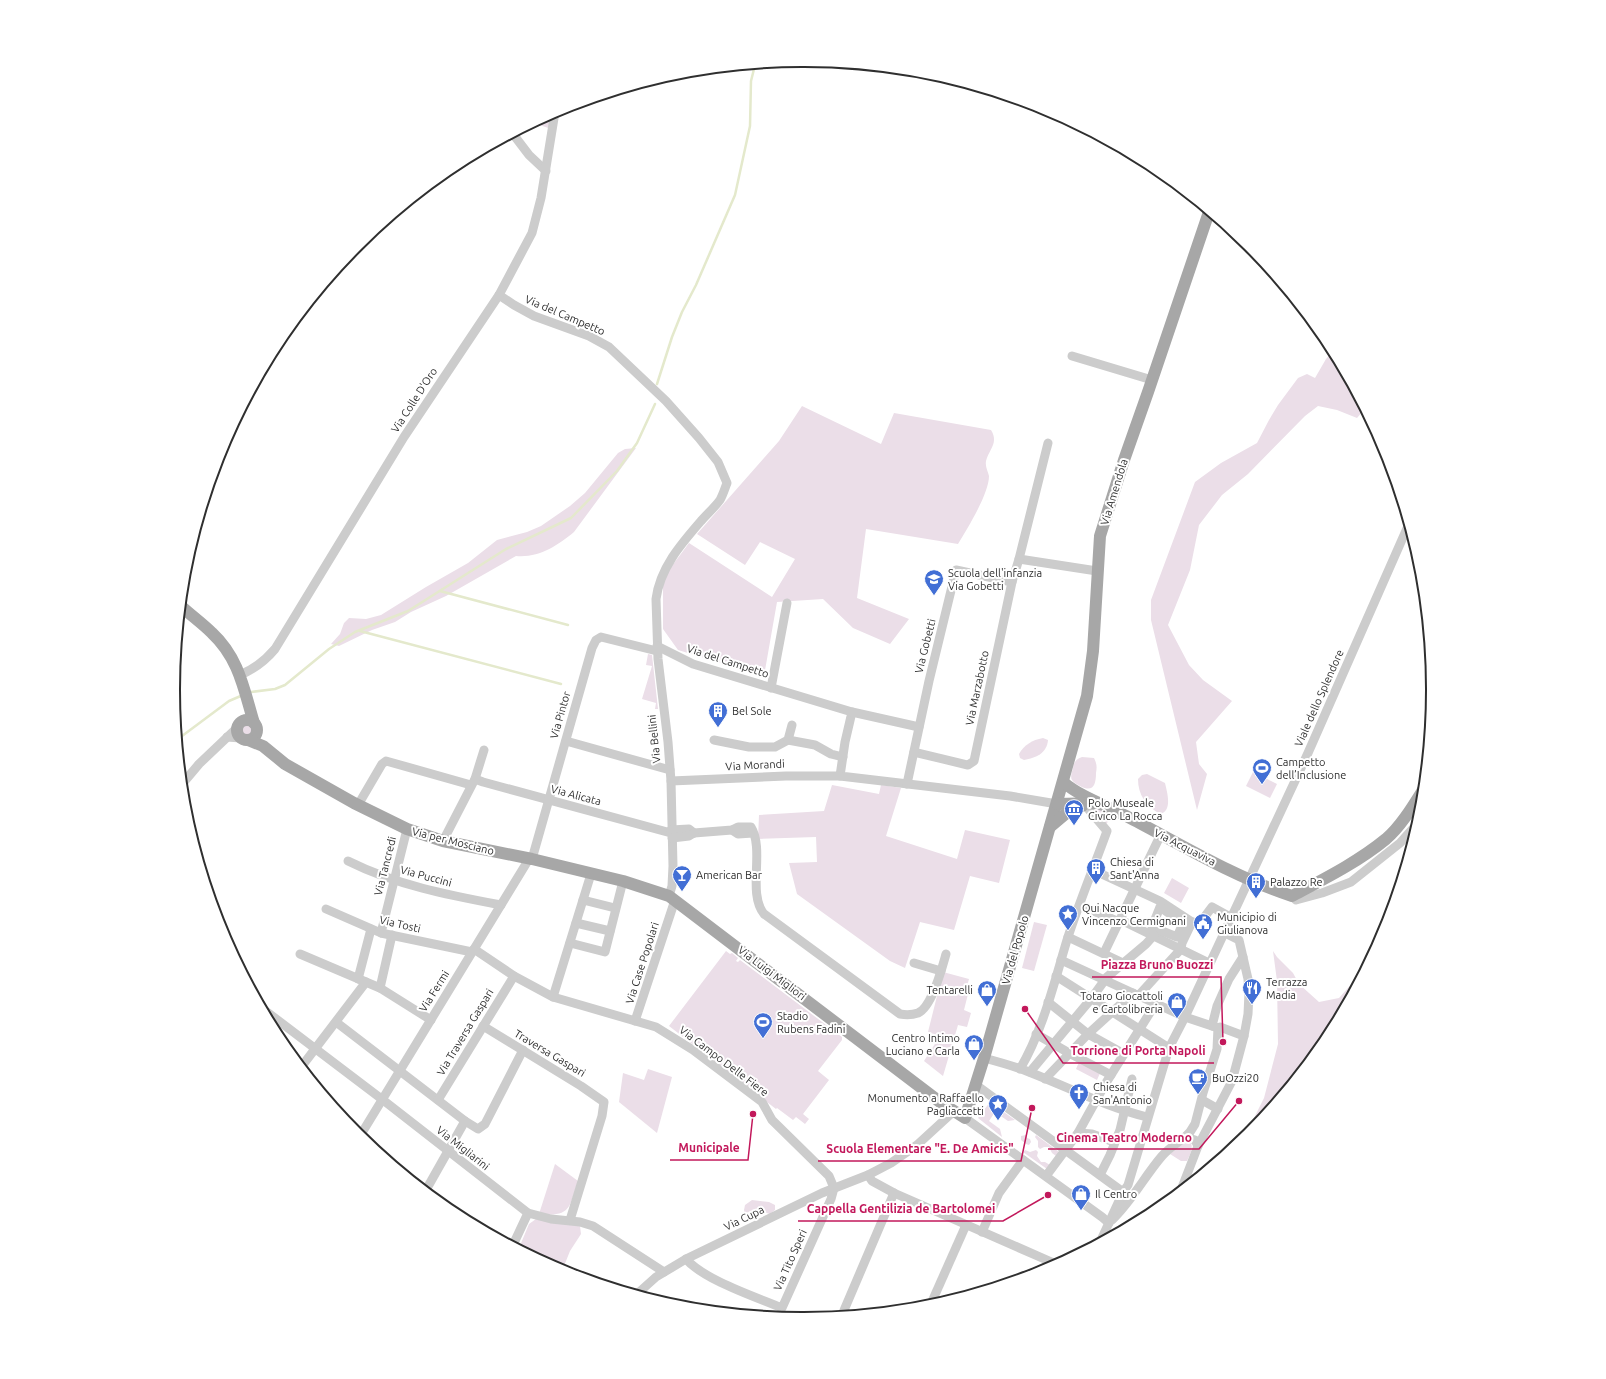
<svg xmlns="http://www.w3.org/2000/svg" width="1606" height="1379" viewBox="0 0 1606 1379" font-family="Ubuntu,sans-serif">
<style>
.green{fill:#ebdee8}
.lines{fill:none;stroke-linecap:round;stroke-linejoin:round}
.stream{stroke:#e4e9cc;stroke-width:2.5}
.minor{stroke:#ccc;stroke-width:9}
.major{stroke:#a7a7a7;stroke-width:12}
.labels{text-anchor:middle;stroke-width:4;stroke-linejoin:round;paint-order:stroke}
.street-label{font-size:11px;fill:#2f2f2f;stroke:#fff}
.poi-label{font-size:11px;fill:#2f2f2f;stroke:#fff;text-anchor:start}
.rim{fill:none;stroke:#2f2f2f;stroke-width:2}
.leader{fill:none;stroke:#c2185b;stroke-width:1.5}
.callout-dot{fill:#c2185b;stroke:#fff;stroke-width:1.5}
.callout-label{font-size:12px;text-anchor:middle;font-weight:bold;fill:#c2185b;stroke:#fff;stroke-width:4;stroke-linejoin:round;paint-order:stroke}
</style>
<rect width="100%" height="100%" fill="#fff"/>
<g class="green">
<polygon points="553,113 551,129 534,123"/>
<polygon points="1333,351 1364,410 1357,418 1337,410 1318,406 1305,416 1248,474 1222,495 1199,525 1190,570 1168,625 1189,665 1203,680 1232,701 1196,742 1199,764 1207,774 1197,810 1151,620 1151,600 1195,482 1221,463 1257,443 1269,420 1278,405 1298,378 1307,374 1315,378 1326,359"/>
<path d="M802,406L881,444L894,413L991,430C999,443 989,449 986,461C985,467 988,471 989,476C989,494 967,529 958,544L866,529L857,598L909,619L890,644L853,628L823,599L777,602L764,676L678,650L663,629V578L689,543L772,597L795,559L760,542L745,565L697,534L779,441Z"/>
<path d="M636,448L574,532C557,546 539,558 516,556L446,596L411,612L395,622L372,630L339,646L331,644L340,634L344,623L349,618L366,619L381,615L426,587L468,563L497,540L527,532L541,526L570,506L585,493L618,453L625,449Z"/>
<polygon points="648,654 652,655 658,709 655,709 656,703 642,699 652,666 646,665"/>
<circle cx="247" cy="730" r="5.5"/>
<path d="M1043,738L1048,740C1047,753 1036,758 1024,760L1020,758L1019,754C1024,745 1032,740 1043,738Z"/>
<path d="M1082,757L1094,758C1097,764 1097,767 1096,773C1096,785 1093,793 1080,786C1077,784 1074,783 1072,780C1070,777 1072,772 1073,768C1074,762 1076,759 1082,757Z"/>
<polygon points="1253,772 1277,784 1270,798 1246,786"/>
<path d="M1147,774L1165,783C1167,792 1173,811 1160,814C1146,806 1138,795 1138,779L1142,775Z"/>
<polygon points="832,785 879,794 881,785 901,788 886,836 957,859 965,830 1010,840 999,883 970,876 954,930 920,922 905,968 890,961 797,894 789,863 817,862 816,837 758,839 759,815 824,811"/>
<polygon points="1096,808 1113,814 1107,823 1105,824 1094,809"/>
<polygon points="1172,878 1189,888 1181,903 1164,893"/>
<polygon points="1034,922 1047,925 1034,971 1022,968"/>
<polygon points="726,951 730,954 732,953 738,958 736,961 738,962 740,960 842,1037 842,1040 818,1071 829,1080 803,1114 809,1119 805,1124 796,1117 793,1120 777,1108 776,1109 669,1026"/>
<polygon points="1273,951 1277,957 1293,973 1299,984 1319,1002 1339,998 1363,971 1326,1039 1244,1138 1264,1098 1278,1044 1277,981"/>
<polygon points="943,972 969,979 965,993 968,994 964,1010 971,1013 967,1027 958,1025 943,1076 924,1061 940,1036 928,1032"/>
<polygon points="1080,1060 1101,1071 1097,1080 1076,1069"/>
<polygon points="648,1069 672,1077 657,1133 619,1102 623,1073 644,1080"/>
<polygon points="990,1102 1015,1120 1008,1121 995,1112 989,1121 1000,1129 1002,1137 978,1118"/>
<polygon points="1026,1135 1027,1138 1030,1139 1031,1142 1029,1145 1026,1144 1021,1140 1021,1136"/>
<polygon points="1036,1135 1059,1152 1056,1156 1052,1153 1049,1147 1044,1147 1040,1149 1038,1147 1038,1141 1035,1137"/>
<path d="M1190,1141C1194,1148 1190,1154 1187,1161H1181L1170,1154L1184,1142Z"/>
<polygon points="1025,1150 1030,1152 1036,1150 1038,1152 1037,1156 1041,1162 1045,1162 1050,1165 1047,1169 1023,1152"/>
<path d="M555,1164L578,1181C569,1208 571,1217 539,1214Z"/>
<polygon points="752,1200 769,1202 775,1205 775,1210 770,1214 759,1211 752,1218 746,1218 744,1210 745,1205"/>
<polygon points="536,1219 580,1226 581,1234 570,1251 562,1271 519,1248 529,1224"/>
</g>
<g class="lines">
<g class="stream">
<polyline points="657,384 672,337 682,312 696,285 735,195 750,126 751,81 755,65"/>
<polyline points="440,591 568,625"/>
<polyline points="360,631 561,684"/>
<polyline points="251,692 275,689 285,685 329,649 355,632 408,611 506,549 571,518 617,471 637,443 655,404"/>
<polyline points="178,739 229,701 243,695"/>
</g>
<g class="minor">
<polyline points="513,134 529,155 546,171"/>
<path d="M499,295L514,305L534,316L589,336L609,347L666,401L699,438L718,462L727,483C725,488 723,495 720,500C715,507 707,514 701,521C681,544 660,568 656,599L658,659L668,742L671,781L673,866L672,886L669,896"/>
<polyline points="1072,356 1152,380"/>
<polyline points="1019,559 1097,571"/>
<polyline points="657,646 693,664 852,712 845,742 840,776 1010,796 1057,804"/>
<path d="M240,675C254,669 265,661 275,649L404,437L499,295L532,233L541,198L555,112"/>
<polyline points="771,688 787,603"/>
<polyline points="852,712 919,727"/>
<polyline points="227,737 241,738"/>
<polyline points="714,740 749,747 775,747 788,740 792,725"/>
<polyline points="788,740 815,745 831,754 843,757"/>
<polyline points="566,741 670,770"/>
<polyline points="914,752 968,765 974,761 1012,582 1019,559 1048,443"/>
<polyline points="475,779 483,782 671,833"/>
<polyline points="671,781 786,776 840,776"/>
<polyline points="183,783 199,764 239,726"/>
<polyline points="907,784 929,681 956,570 1012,582"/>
<polyline points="358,805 382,764 386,761 471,785"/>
<polyline points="671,830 689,829 694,833"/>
<polyline points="732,830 738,834 753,833"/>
<path d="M694,833L732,830L738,827H751C765,850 747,893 764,914L900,1014C906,1015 912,1015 918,1013C932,1007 942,968 946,954"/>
<polyline points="672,838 689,836 694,833"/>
<polyline points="443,841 475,779 484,750"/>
<polyline points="532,859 592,648 596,640 601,637 657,651"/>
<path d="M348,861C396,885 448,895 501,905"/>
<polyline points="1093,870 1160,901 1192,922"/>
<polyline points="1292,896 1296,900 1322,893 1351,882 1400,843 1417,824"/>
<polyline points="583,900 615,908"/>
<polyline points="1080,905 1119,922 1123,921 1209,963"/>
<polygon points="1160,907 1183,923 1177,937 1152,927"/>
<polyline points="326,909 381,933 472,952"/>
<polyline points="576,923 610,931"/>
<polyline points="381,933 407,829"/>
<polyline points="1068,937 1123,963"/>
<polyline points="570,943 605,952 623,881"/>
<path d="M474,949L514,976L553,997L656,1027L693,1050L762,1102L772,1120L829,1176L834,1188L831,1199L782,1308C756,1297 704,1280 686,1259"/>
<polyline points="1104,953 1161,834"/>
<polyline points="300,954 380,988 431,1020"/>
<polyline points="1061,960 1185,1017 1218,1028 1220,1027 1244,1036"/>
<polyline points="914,963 941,971"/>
<polyline points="1056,976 1169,1048"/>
<polyline points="358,979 371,929"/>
<polyline points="380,988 392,935"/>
<polyline points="1139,995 1181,949 1182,943 1192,922 1200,923 1212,907 1232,918"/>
<polyline points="553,997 591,874"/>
<polyline points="1048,1002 1088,1034 1124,1054"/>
<polyline points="263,1009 383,1100 528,1213 551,1219 580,1222 593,1226 664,1272"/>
<polyline points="635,1021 675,900"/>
<polyline points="336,1022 465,1121 478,1129 485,1124 523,1050"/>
<polyline points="483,1026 581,1086 604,1102 602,1116 570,1220"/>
<polyline points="1212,1026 1217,1006 1229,979 1243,957"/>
<polyline points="1036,1034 1069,1053 1111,1075"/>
<path d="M984,1058C999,1062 1014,1066 1029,1072C1068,1087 1106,1107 1147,1117"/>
<polyline points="302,1066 366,982"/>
<path d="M1020,1069C1043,1030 1054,983 1067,940C1079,903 1094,867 1107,831L1085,805V800"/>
<polyline points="1030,1072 1091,999 1107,977 1146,944 1154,935"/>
<polyline points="1045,1079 1088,1034 1133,993"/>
<polyline points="976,1085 1123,1192"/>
<polyline points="438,1100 514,976"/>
<polyline points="1202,1100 1218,1109"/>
<polyline points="965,1118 1102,1217 1109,1223"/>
<polyline points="1078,1133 1092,1134 1114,1142"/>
<polyline points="360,1136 529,859"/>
<polyline points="1185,1137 1190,1132 1195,1124 1203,1093 1217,1049 1218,1028"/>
<polyline points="868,1175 872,1181 894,1193 1056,1264"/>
<polyline points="1100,1175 1110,1155 1120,1130 1132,1079"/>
<polyline points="1046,1176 1078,1133 1104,1086 1156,1003"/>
<polyline points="426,1190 465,1121"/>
<polyline points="1181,1190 1198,1146 1232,1081 1244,1036 1248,1014 1249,993 1248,979 1239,940 1225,933"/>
<path d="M1112,1220C1132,1201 1144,1177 1162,1156C1168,1149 1177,1143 1185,1137L1195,1140L1198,1146"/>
<polyline points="982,1232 999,1193 1023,1160"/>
<polyline points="1101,1240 1123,1192 1128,1185 1169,1048 1185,1017 1308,753 1408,526"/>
<polyline points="513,1245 528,1213"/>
<polyline points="637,1294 656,1277 686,1259 822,1193 868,1175 891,1163 917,1145 953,1112"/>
<polyline points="930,1306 966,1225"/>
<polyline points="842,1315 894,1193"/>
</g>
<g class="major">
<path d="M182,607C192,616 203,624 212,633C239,658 244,690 254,723"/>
<circle cx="247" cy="730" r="10"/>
<polyline points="248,740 263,746 285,764 354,803 407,829 443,841 532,859 623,881 669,896 940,1102 965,1118 984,1058 1087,696 1093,651 1100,536 1124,460 1148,392 1209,212"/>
<path d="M1063,782C1082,798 1108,806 1130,818C1182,845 1236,878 1292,896C1324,879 1358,862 1386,839C1401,826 1413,806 1423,790"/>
<polyline points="1057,804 1099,803"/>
<polyline points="1050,827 1069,811 1082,806"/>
</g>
</g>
<defs>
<g id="school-pin" transform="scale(1)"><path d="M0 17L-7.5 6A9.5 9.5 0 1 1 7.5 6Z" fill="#426fd5" stroke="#fff"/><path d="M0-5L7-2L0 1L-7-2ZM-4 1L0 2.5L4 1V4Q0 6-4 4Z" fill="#fff"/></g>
<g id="building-pin" transform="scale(1)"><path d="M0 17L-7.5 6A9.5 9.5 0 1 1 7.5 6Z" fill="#426fd5" stroke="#fff"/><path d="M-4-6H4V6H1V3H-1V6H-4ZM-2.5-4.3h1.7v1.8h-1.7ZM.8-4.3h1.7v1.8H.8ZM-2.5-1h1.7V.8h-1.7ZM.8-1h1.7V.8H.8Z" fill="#fff"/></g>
<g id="stadium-pin" transform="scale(1)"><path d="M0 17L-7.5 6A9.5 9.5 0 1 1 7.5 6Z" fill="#426fd5" stroke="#fff"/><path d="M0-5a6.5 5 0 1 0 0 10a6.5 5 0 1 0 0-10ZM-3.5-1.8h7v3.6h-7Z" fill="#fff"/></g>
<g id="museum-pin" transform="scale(1)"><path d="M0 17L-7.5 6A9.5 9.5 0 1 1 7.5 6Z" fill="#426fd5" stroke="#fff"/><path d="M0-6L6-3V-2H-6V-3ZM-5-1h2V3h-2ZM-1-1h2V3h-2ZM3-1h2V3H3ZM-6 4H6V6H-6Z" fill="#fff"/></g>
<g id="bar-pin" transform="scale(1)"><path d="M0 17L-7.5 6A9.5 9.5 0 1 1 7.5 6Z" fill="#426fd5" stroke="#fff"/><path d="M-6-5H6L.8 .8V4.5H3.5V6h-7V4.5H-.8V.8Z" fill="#fff"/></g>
<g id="sight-pin" transform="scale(1)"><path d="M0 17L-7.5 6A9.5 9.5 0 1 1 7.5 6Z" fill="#426fd5" stroke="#fff"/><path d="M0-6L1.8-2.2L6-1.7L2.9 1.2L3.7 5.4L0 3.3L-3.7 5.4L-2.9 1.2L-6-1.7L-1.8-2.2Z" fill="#fff"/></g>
<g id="civic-pin" transform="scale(1)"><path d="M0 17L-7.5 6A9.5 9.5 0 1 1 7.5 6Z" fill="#426fd5" stroke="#fff"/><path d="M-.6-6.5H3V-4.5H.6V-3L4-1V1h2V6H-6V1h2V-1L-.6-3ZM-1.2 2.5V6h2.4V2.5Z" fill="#fff"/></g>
<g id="restaurant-pin" transform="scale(1)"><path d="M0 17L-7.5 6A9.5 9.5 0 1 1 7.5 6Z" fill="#426fd5" stroke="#fff"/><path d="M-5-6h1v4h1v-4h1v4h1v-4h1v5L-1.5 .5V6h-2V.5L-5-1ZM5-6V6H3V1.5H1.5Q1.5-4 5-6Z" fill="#fff"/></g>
<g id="shop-pin" transform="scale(1)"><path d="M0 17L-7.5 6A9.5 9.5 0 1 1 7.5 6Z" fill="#426fd5" stroke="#fff"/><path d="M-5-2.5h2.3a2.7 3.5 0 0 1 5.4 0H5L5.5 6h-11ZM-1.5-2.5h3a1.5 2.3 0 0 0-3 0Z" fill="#fff"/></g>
<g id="cafe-pin" transform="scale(1)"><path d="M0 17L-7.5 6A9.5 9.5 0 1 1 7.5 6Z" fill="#426fd5" stroke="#fff"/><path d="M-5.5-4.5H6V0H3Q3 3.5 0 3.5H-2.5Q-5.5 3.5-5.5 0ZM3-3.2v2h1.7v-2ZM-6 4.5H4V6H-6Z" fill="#fff"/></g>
<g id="church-pin" transform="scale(1)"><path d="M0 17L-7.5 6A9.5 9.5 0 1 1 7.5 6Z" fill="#426fd5" stroke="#fff"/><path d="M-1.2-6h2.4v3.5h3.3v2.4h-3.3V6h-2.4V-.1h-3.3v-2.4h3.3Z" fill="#fff"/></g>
</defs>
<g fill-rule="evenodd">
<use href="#school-pin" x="934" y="579"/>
<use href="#building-pin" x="718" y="711"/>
<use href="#stadium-pin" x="1262" y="768"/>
<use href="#museum-pin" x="1074" y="809"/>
<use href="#building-pin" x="1096" y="868"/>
<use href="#bar-pin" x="682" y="875"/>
<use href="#building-pin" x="1256" y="882"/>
<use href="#sight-pin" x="1068" y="914"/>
<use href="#civic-pin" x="1203" y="923"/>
<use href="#restaurant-pin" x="1252" y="988"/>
<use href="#shop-pin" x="987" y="990"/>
<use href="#shop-pin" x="1177" y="1002"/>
<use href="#stadium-pin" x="763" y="1022"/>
<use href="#shop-pin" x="974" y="1044"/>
<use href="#cafe-pin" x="1198" y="1078"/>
<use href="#church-pin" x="1079" y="1093"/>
<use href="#sight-pin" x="998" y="1104"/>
<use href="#shop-pin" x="1081" y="1194"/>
</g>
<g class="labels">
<g class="street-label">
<text transform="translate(565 315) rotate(23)" y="4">Via del Campetto</text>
<text transform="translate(414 400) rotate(-57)" y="4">Via Colle D'Oro</text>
<text transform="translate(1114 492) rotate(-73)" y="4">Via Amendola</text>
<text transform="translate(925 646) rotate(-76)" y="4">Via Gobetti</text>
<text transform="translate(728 661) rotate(18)" y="4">Via del Campetto</text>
<text transform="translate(977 688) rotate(-78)" y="4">Via Marzabotto</text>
<text transform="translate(1319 698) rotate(-66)" y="4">Viale dello Splendore</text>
<text transform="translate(560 715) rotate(-74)" y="4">Via Pintor</text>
<text transform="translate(654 739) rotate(-96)" y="4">Via Bellini</text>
<text transform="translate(755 765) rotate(-3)" y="4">Via Morandi</text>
<text transform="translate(576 795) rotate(15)" y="4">Via Alicata</text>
<text transform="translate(453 841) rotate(14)" y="4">Via per Mosciano</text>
<text transform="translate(1185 847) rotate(27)" y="4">Via Acquaviva</text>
<text transform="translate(385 866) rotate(-76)" y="4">Via Tancredi</text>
<text transform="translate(426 876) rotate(15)" y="4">Via Puccini</text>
<text transform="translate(400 924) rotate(13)" y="4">Via Tosti</text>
<text transform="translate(1015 950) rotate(-74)" y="4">Via del Popolo</text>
<text transform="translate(642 963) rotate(-72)" y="4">Via Case Popolari</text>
<text transform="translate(772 973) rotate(37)" y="4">Via Luigi Migliori</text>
<text transform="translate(434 991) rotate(-58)" y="4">Via Fermi</text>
<text transform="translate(465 1032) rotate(-59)" y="4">Via Traversa Gaspari</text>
<text transform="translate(550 1053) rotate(31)" y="4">Traversa Gaspari</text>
<text transform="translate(724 1061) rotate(37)" y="4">Via Campo Delle Fiere</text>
<text transform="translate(463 1148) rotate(38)" y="4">Via Migliarini</text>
<text transform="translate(744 1218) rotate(-26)" y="4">Via Cupa</text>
<text transform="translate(790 1260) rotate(-66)" y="4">Via Tito Speri</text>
</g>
<g class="poi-label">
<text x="948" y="577">Scuola dell'infanzia<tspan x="948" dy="13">Via Gobetti</tspan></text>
<text x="732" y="715">Bel Sole</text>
<text x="1276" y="766">Campetto<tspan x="1276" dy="13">dell’Inclusione</tspan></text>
<text x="1088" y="807">Polo Museale<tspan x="1088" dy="13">Civico La Rocca</tspan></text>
<text x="1110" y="866">Chiesa di<tspan x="1110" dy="13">Sant'Anna</tspan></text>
<text x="696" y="879">American Bar</text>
<text x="1270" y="886">Palazzo Re</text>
<text x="1082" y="912">Qui Nacque<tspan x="1082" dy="13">Vincenzo Cermignani</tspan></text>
<text x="1217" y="921">Municipio di<tspan x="1217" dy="13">Giulianova</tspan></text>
<text x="1266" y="986">Terrazza<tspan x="1266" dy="13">Madia</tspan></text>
<text x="973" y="994" text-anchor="end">Tentarelli</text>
<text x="1163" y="1000" text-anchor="end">Totaro Giocattoli<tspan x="1163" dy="13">e Cartolibreria</tspan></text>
<text x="777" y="1020">Stadio<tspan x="777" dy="13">Rubens Fadini</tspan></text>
<text x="960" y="1042" text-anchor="end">Centro Intimo<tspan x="960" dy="13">Luciano e Carla</tspan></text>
<text x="1212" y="1082">BuOzzi20</text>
<text x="1093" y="1091">Chiesa di<tspan x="1093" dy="13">San'Antonio</tspan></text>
<text x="984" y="1102" text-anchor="end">Monumento a Raffaello<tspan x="984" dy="13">Pagliaccetti</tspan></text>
<text x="1095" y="1198">Il Centro</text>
</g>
</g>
<path d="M0 0H1606V1379H0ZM802 67H804A622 622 0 0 1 1426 689V690A622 622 0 0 1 804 1312H802A622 622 0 0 1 180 690V689A622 622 0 0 1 802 67Z" fill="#fff" fill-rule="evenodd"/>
<path class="rim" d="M802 67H804A622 622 0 0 1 1426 689V690A622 622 0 0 1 804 1312H802A622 622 0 0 1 180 690V689A622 622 0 0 1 802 67Z"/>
<path class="leader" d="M1223 1042L1221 977H1092M1025 1009L1063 1063H1214M1239 1101L1199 1149H1048M753 1114L748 1160H670M1032 1108L1021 1161H818M1048 1195L1003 1221H798"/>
<g class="callout-dot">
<circle cx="1223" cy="1042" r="4"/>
<circle cx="1025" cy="1009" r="4"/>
<circle cx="1239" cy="1101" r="4"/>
<circle cx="753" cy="1114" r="4"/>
<circle cx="1032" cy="1108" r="4"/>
<circle cx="1048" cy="1195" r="4"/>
</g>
<g class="callout-label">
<text x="1157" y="969">Piazza Bruno Buozzi</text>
<text x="1138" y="1055">Torrione di Porta Napoli</text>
<text x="1124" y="1142">Cinema Teatro Moderno</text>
<text x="709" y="1152">Municipale</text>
<text x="920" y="1153">Scuola Elementare "E. De Amicis"</text>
<text x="901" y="1213">Cappella Gentilizia de Bartolomei</text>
</g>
</svg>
